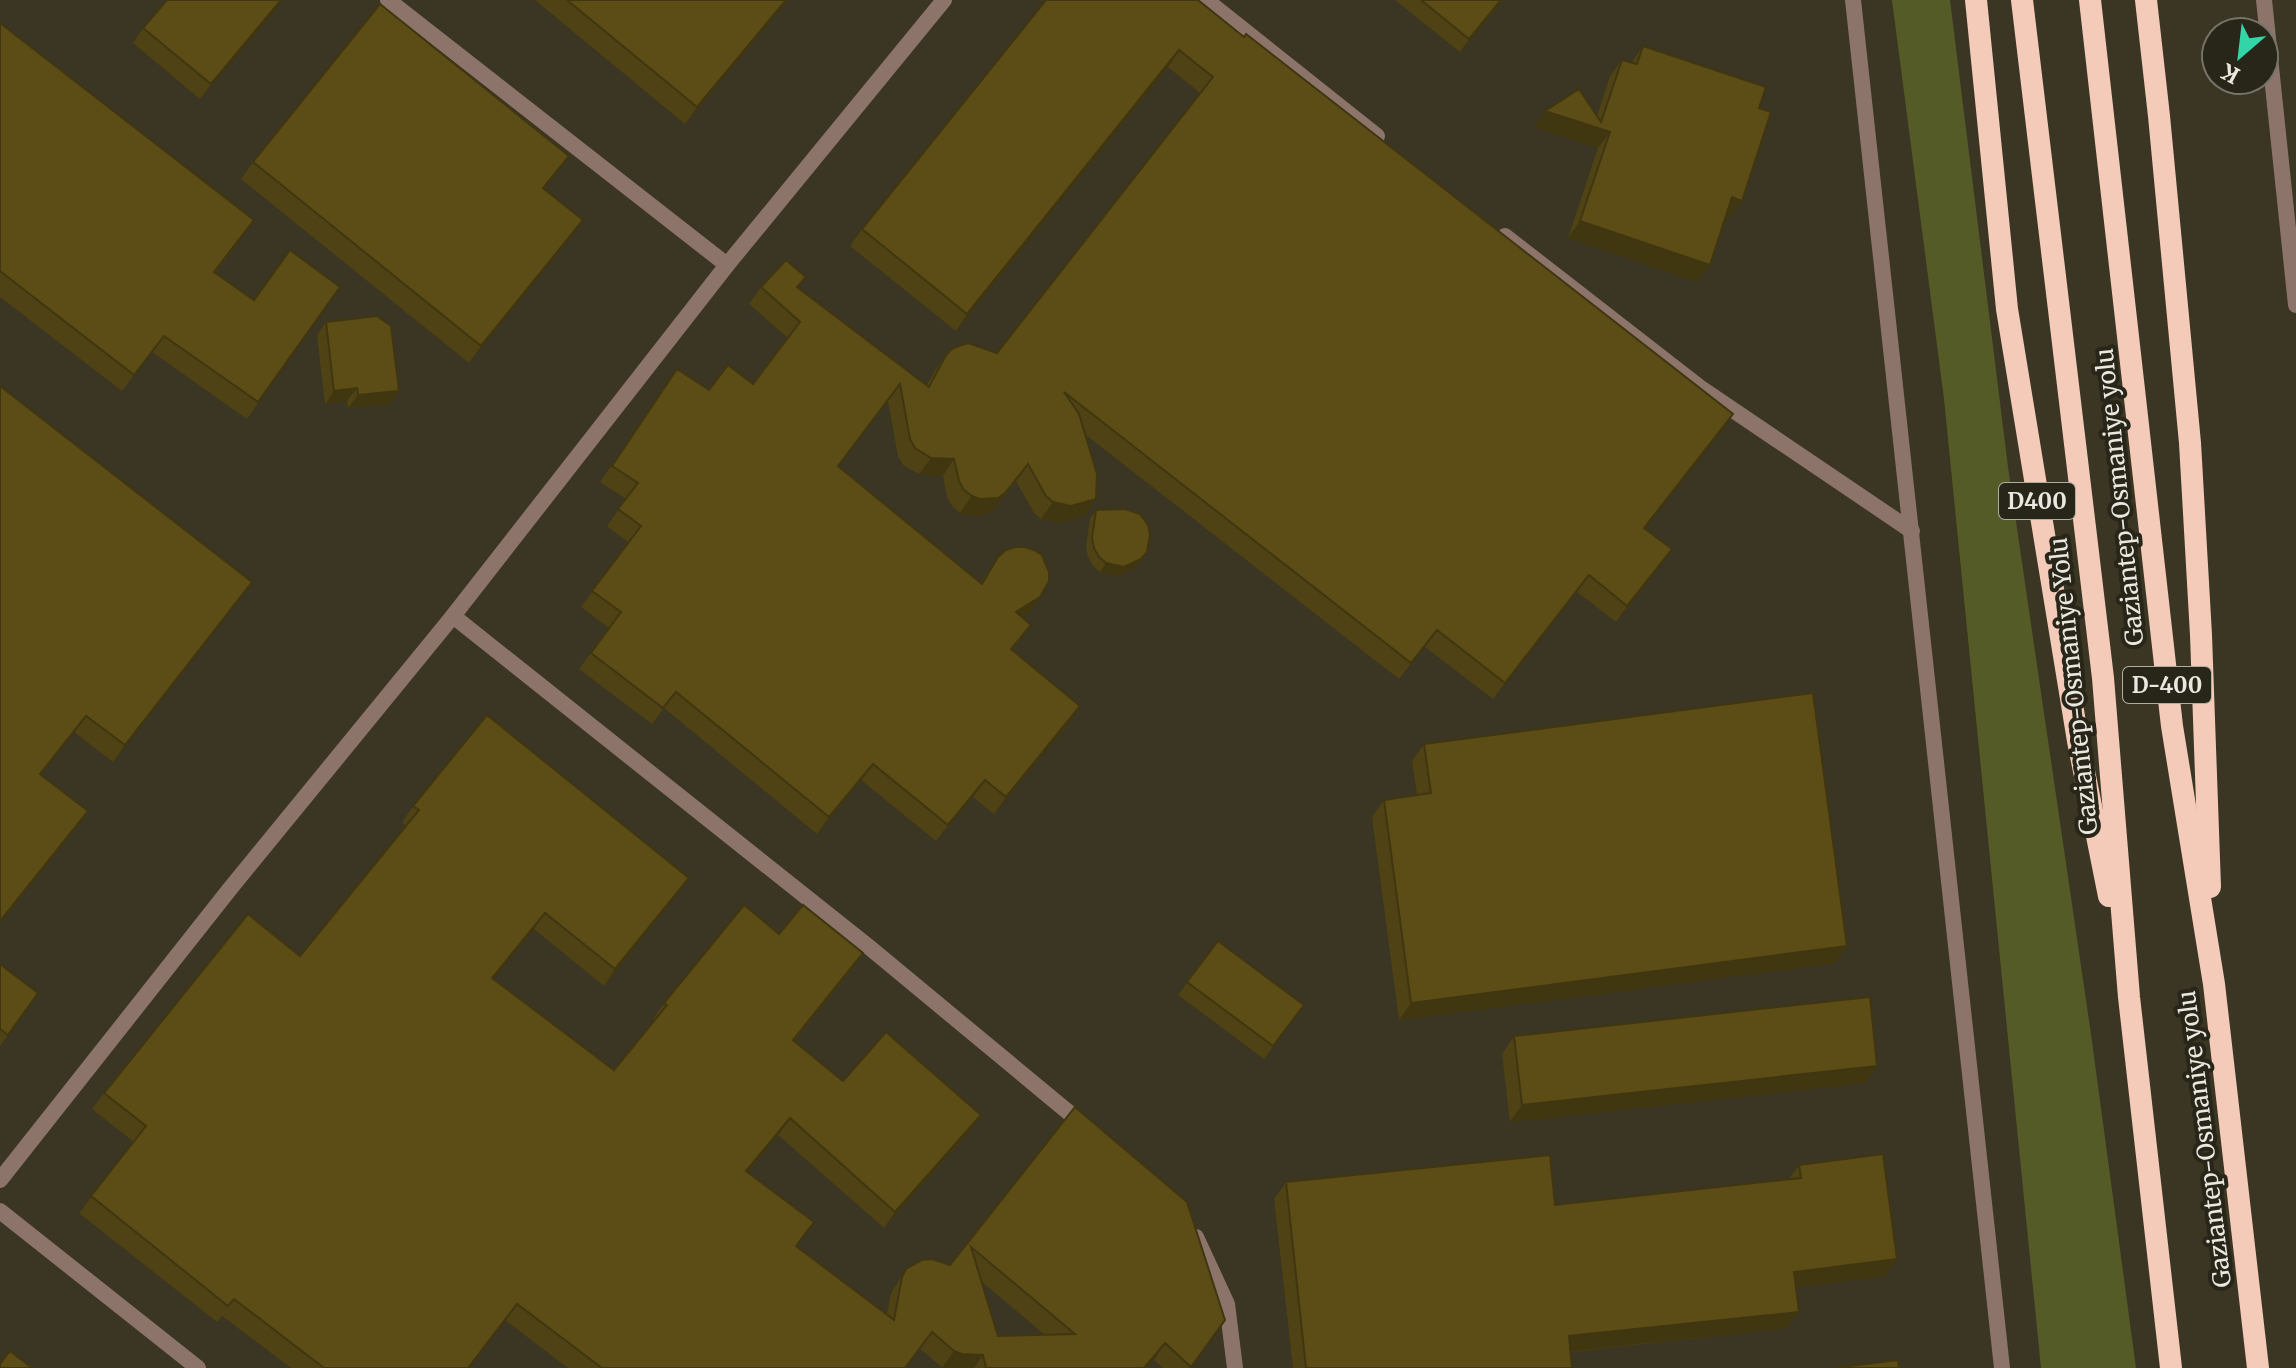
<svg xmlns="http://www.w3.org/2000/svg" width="2296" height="1368" viewBox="0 0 2296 1368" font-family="Merriweather,serif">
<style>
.built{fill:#3b3523;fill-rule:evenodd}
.forest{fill:#555b27}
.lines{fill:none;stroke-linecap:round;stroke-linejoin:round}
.minor{stroke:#8c746a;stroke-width:16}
.trunk{stroke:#f4cab8;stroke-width:22}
.wall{fill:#4f4214;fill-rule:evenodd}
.shaded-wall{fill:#403610}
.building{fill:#5c4d17;stroke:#403610;stroke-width:2;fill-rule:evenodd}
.labels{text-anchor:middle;stroke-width:8;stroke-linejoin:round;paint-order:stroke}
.shield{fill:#282519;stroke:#b0aea4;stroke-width:2}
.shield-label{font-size:22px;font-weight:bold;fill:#eae8e0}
.street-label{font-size:24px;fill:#eae8e0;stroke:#282519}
</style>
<rect width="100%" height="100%" fill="#322e22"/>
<path class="built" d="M0,0H2296V1368H0ZM2216,32H2264V80H2216Z"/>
<polygon class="forest" points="1892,0 1950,0 2008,467 2091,1034 2136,1368 2041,1368 1944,399"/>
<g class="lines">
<g class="minor">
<polyline points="388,0 727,265"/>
<polyline points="1206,0 1377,136"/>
<polyline points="1853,0 2002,1368"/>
<polyline points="2264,0 2296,305"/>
<polyline points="1505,236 1702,389 1912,531"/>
<polyline points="453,616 869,947 1085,1126"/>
<polyline points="0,1180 229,890 453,616 727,265 944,0"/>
<polyline points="0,1211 198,1368"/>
<polyline points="1196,1237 1227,1304 1235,1368"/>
</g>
<g class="trunk">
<polyline points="1976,0 2007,309 2078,741 2109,896"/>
<polyline points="2022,0 2103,678 2129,997 2171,1368"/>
<polyline points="2090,0 2172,726 2214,984 2258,1368"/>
<polyline points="2146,0 2159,116 2190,443 2201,635 2210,887"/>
</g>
</g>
<g class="wall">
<polygon points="535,0 788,0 685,124"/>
<polygon points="1046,0 1244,37 1733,414 1645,528 1660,566 1616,622 1577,592 1493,699 1425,647 1399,679 1086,435 1096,499 1084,516 1059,523 1041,519 1034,513 1016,481 994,509 986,514 968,516 960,513 952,506 947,497 943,476 919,474 903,465 898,456 888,401 838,466 981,583 998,557 1040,597 1028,614 1023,617 1031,625 1012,650 1069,723 994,814 973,797 936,841 861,780 817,834 664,708 652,724 579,669 609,628 581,607 629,543 607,526 626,499 600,482 677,369 709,390 753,384 788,338 749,304 761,287 798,288 927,385 934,372 946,355 997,353 1200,93 1168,67 956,331 850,246 862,229"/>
<polygon points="1395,0 1503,0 1460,52"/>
<polygon points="273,13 200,99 133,43 143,28"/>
<polygon points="0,23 242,237 215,273 254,300 340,287 247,419 152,352 122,391 0,297"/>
<polygon points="1643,46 1759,108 1730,217 1726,216 1698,282 1568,238 1598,148 1534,127 1597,116 1610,76 1622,60 1631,63"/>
<polygon points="253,162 557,173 544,189 571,237 469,363 241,179"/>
<polygon points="326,322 390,404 348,408 347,401 325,404 317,335"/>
<polygon points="0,386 252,582 113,762 74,732 41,774 76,828 0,923"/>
<polygon points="1096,510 1135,568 1118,576 1100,572 1093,566 1088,557 1086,547 1090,519"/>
<polygon points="1424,744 1847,946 1835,963 1399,1020 1372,817 1384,800 1417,795 1412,761"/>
<path d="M413,806L677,894L604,986L534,929L493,979L614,1070L654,1021L653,1019L664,1003L779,934L851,970L794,1041L843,1081L981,1115L969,1132L884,1228L778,1135L748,1172L796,1246L887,1314L891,1293L906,1269L950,1265L1075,1107L1225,1320L1191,1368H1163L1154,1360L1147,1368H943L920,1349L906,1368H568L505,1320L469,1368H291L222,1316L217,1322L79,1213L134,1142L92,1109L104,1093L300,956L406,826L402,823ZM982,1282L1045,1335L998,1336Z"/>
<polygon points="1218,941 1304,1005 1264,1059 1178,995"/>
<polygon points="0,964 38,993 0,1046"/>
<polygon points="1514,1036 1877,1066 1865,1083 1510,1122 1502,1054"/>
<polygon points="1799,1165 1885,1276 1796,1287 1787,1328 1571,1352 1572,1368 1293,1368 1274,1199 1286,1182 1555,1205 1788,1180"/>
</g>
<g class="shaded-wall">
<polygon points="282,0 273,13 200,99 211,84"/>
<polygon points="786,0 788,0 685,124 697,107"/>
<polygon points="1501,0 1503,0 1460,52 1469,39"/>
<polygon points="1179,50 1168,67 956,331 967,314"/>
<polygon points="1545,111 1610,132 1598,148 1534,127"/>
<polygon points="569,156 557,173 531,205 543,188"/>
<polygon points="1732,197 1742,201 1730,217 1720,214"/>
<polygon points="254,220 242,237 202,288 214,272"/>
<polygon points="583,220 571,237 469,363 481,346"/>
<polygon points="1580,221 1710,265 1698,282 1568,238"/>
<polygon points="357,388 347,401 325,404 334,391"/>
<polygon points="399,391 390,404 348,408 358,395"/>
<polygon points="1733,414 1722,431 1633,544 1644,528"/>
<polygon points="931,458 954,459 943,476 919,474"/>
<polygon points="1028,464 994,509 986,514 968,516 960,513 972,496"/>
<polygon points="1096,499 1084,516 1059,523 1041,519 1053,502"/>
<polygon points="1672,549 1660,566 1616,622 1627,606"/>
<polygon points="1147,552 1135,568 1118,576 1100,572 1106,563"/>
<polygon points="1589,575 1577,592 1493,699 1505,683"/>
<polygon points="252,582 240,599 113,762 125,745"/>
<polygon points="1040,597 1028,614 1005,629 1016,612"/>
<polygon points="1437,630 1425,647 1399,679 1411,663"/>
<polygon points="1080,706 1069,723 994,814 1006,797"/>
<polygon points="86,716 74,732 29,790 40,774"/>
<polygon points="873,764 861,780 817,834 829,817"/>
<polygon points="985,780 973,797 936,841 948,825"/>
<polygon points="88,811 76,828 0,923 0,921"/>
<polygon points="689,878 677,894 604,986 615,969"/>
<polygon points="545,913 534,929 481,995 492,978"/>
<polygon points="1847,946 1835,963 1399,1020 1411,1003"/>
<polygon points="863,953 851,970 781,1056 793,1040"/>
<polygon points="1877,1066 1865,1083 1510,1122 1522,1105"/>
<polygon points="981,1115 969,1132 884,1228 895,1212"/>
<polygon points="790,1118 778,1135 735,1188 746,1171"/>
<polygon points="1897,1259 1885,1276 1782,1289 1794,1272"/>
<polygon points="1799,1312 1787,1328 1557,1353 1569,1336"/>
<polygon points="1165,1343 1154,1360 1147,1368 1144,1368"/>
<polygon points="954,1351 983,1355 974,1368 942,1368"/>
</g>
<g class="building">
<polygon points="167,0 281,0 211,84 143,28"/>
<polygon points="567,0 786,0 697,107"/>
<polygon points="1046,0 1198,0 1244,37 1246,34 1733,414 1644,528 1672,549 1627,606 1589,575 1505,683 1437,630 1411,663 1064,392 1079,414 1097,474 1096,499 1071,506 1053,502 1046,496 1028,464 1006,492 998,498 980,499 972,496 964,490 959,481 954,459 931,458 915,448 910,439 900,384 838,466 982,584 998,557 1006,550 1015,547 1025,547 1034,550 1042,555 1049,572 1049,581 1040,597 1016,612 1031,625 1011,649 1080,706 1006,797 985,780 948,825 873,764 829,817 676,692 663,708 591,653 621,612 592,591 641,526 618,509 638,483 612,466 677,369 709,390 728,365 753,384 800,322 761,287 786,260 806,277 797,287 929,387 946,355 953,348 968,343 997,353 1213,77 1179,50 967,314 862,229"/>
<polygon points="1421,0 1501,0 1469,39"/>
<polygon points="380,4 569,156 543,188 583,220 481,346 253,162"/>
<polygon points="0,23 254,220 214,272 254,300 290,250 340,287 258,402 164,336 134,375 0,271"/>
<polygon points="1643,46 1766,87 1759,108 1771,112 1742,201 1732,197 1710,265 1580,221 1610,132 1545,111 1579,89 1601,122 1622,60 1637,64"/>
<polygon points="377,316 391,326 399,391 358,395 357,388 334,391 326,322"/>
<polygon points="0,386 252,582 125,745 86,716 40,774 88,811 0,921"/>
<polygon points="1125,509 1140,514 1148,525 1150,534 1147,552 1141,559 1124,567 1106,563 1099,557 1094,548 1092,538 1096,510"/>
<polygon points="1813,693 1847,946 1411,1003 1384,800 1431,793 1424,744"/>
<path d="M487,715L689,878L615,969L545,913L492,978L614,1070L667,1005L664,1003L744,905L779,934L803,905L863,953L793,1040L843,1081L886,1032L981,1115L895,1212L790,1118L746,1171L814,1222L796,1246L894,1320L902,1277L906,1269L922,1260L932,1259L950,1265L1075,1107L1187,1202L1225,1320L1191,1367L1165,1343L1144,1368H986L983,1355L962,1354L954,1351L932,1332L905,1368H602L517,1304L468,1368H324L234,1299L228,1306L91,1196L146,1126L104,1093L248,914L300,956L419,810L413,806ZM971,1247L1075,1334L998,1336Z"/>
<polygon points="1218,941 1304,1005 1273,1046 1187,982"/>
<polygon points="0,964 38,993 8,1035 0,1029"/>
<polygon points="1870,997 1877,1066 1522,1105 1514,1036"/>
<polygon points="1883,1154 1897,1259 1794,1272 1799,1312 1569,1336 1572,1368 1306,1368 1286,1182 1550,1155 1555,1205 1801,1178 1799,1165"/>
<polygon points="10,1351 32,1368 0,1368 0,1364"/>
<polygon points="1898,1360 1899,1368 1834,1368"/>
</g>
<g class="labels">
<g class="shield">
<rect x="1999" y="483" width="76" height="36" rx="6"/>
<rect x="2123" y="667" width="88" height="36" rx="6"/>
</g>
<g class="shield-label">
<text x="2037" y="509">D400</text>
<text x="2167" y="693">D-400</text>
</g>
<g class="street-label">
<text transform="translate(2120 497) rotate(-96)" y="8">Gaziantep-Osmaniye yolu</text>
<text transform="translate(2074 686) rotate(-96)" y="8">Gaziantep-Osmaniye Yolu</text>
<text transform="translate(2205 1139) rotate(-97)" y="8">Gaziantep-Osmaniye yolu</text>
</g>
</g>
<g transform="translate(2240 56) rotate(208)"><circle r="38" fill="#282519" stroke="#767369" stroke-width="2"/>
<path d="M0-6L14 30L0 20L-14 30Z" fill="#33d4a8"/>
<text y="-12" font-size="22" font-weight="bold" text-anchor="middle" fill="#eae8e0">K</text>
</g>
</svg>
